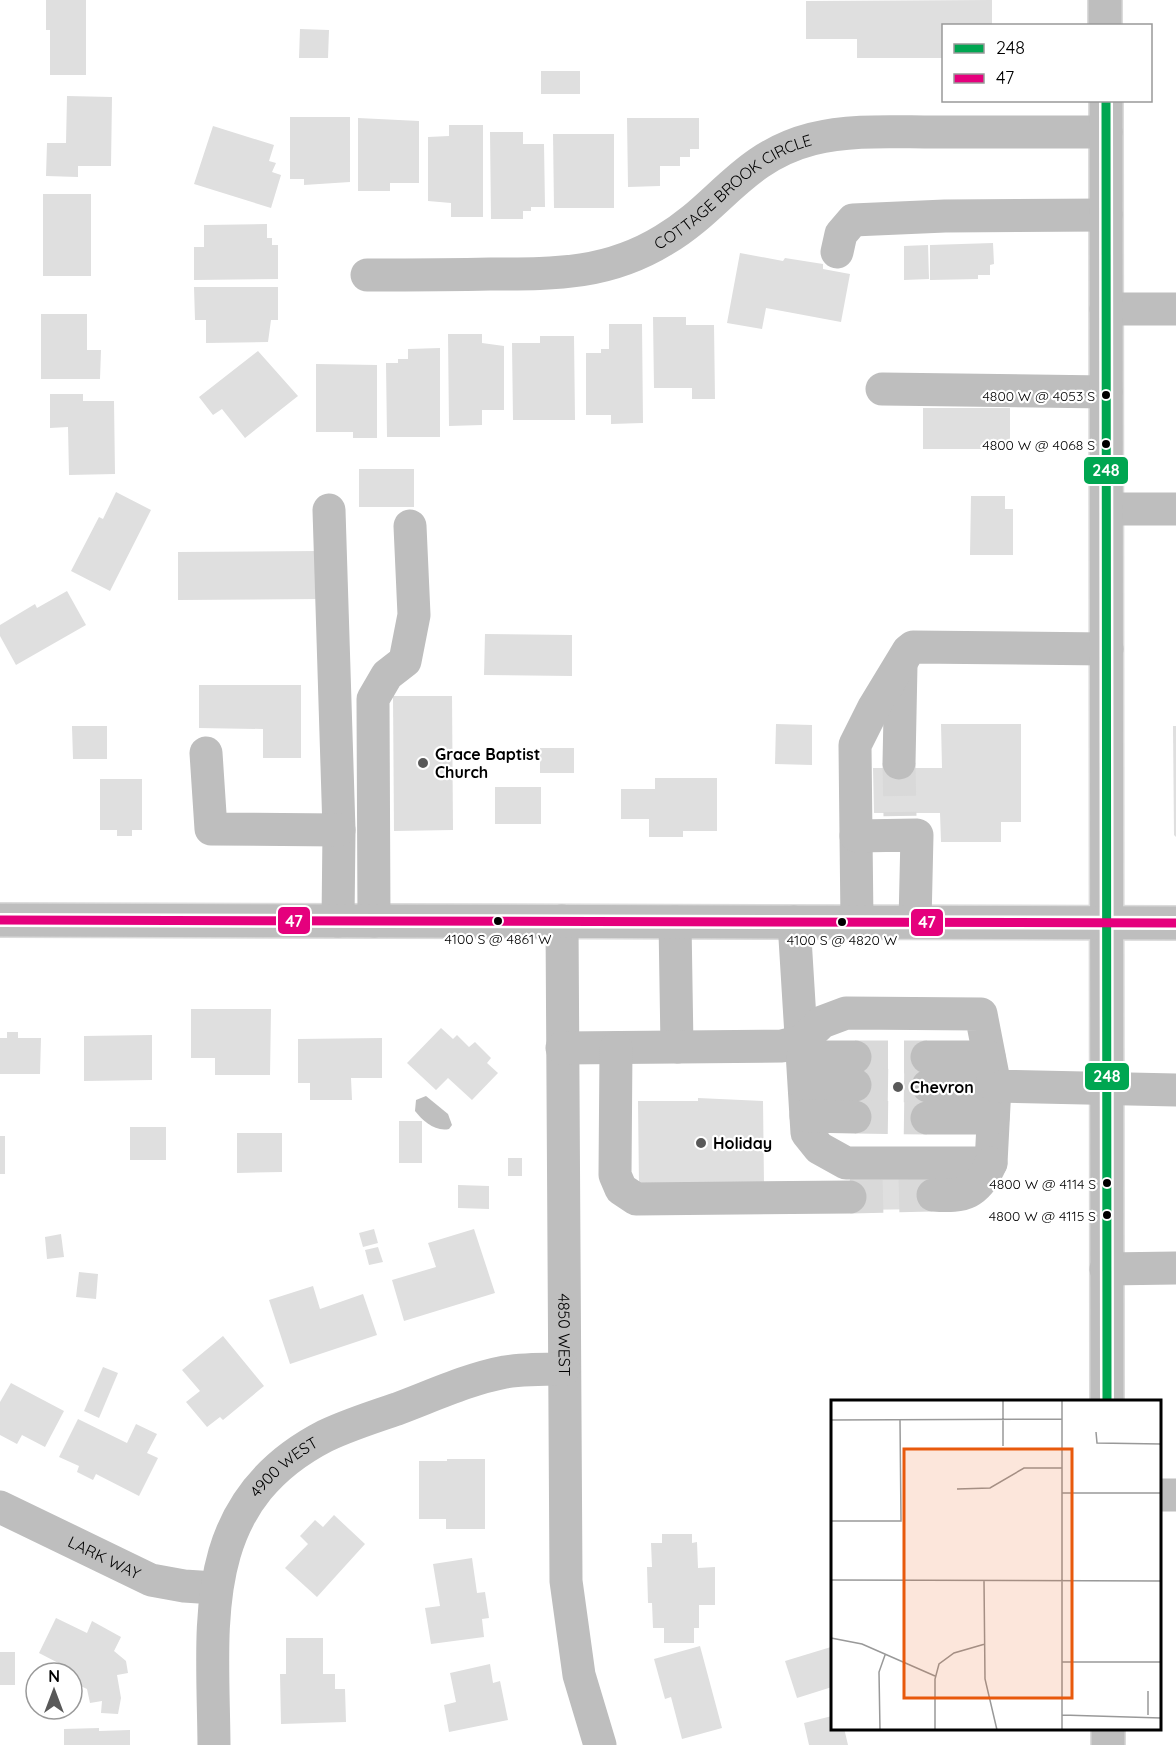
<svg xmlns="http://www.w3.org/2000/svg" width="1176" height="1745" viewBox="0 0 1176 1745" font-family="Quicksand,sans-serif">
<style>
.water{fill:#bfbfbf}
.building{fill:#dfdfdf}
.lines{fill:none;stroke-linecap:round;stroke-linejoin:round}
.minor-tunnel{stroke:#d9d9d9;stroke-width:33;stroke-dasharray:33 16;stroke-linecap:butt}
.major-casing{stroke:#dbdbdb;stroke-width:36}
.minor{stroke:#bebebe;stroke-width:33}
.major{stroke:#bebebe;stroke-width:33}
.bus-1-casing{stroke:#fff;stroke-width:14}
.bus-2-casing{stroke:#fff;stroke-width:14}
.bus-1{stroke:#00a651;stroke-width:9}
.bus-2{stroke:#e5007d;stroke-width:9}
.bus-dot{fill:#000;stroke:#fff;stroke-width:2}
.poi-dot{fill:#595959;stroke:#fff;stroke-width:2}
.labels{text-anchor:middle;stroke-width:4.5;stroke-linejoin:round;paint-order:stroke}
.bus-label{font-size:14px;fill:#000;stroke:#fff;text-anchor:end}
.street-label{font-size:16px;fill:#000;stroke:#fff}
.poi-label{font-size:16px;font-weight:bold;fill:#000;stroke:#fff;text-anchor:start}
.inset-road{fill:none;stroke:#999;stroke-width:1.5}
.view{fill:#e8590c;fill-opacity:0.15;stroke:#e8590c;stroke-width:3}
.inset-edge{fill:none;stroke:#000;stroke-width:3}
.line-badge{stroke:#fff;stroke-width:2}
.badge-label{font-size:16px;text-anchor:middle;font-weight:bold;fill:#fff}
</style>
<rect width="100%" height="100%" fill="#fff"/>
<path class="water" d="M426,1096L448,1114L452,1125L449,1129C435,1132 423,1121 415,1111L416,1100Z"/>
<g class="building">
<polygon points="46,0 86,0 86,75 50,75 50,30 46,30"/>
<polygon points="992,0 992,26 944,26 944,58 857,58 857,39 806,39 806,1"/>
<polygon points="300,29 329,30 328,58 299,58"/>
<rect x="541" y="71" width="39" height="23"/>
<polygon points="67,96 112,97 111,166 78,166 78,177 46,176 47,143 66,143"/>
<polygon points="290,117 350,117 350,182 304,185 304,179 290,179"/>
<polygon points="358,118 419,121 419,183 390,183 390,191 358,191"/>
<polygon points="627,118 699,118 699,149 690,149 690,157 680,157 680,166 660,166 660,186 628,187"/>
<polygon points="449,125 483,125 483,217 451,217 451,203 428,201 428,137 449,136"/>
<polygon points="213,126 274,145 269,161 276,163 272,172 281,175 271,208 194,184"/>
<polygon points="490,132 523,132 523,144 544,144 545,207 531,207 531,211 523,211 523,219 491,219"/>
<polygon points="553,134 614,134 614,208 554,208"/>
<rect x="43" y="194" width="48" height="82"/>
<polygon points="267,224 267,238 272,238 272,245 278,245 278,279 194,280 194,247 204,247 204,225"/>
<polygon points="993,243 994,264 990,265 990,275 978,275 978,279 930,280 930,245"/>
<polygon points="928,245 929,279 904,280 904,246"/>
<polygon points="740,253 783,261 785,258 823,264 823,269 850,274 841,322 766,308 762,329 727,323"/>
<polygon points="194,287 278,287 278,320 271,320 268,342 206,343 206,320 195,320"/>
<polygon points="41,314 87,314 87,350 101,350 100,379 41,379"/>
<polygon points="653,317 686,317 686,325 714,325 715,399 692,399 692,388 654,388"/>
<polygon points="609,324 642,324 643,423 611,424 611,415 586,415 586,353 601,353 601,349 609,349"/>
<polygon points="448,334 482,334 482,343 504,346 504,410 482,410 482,425 449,426"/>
<polygon points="540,336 574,336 575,420 513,420 512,343 540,343"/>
<polygon points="440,348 440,437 387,437 386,363 398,363 398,359 408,359 408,349"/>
<polygon points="258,351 298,396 245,438 222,409 213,415 199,397"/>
<polygon points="316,364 377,365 377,438 353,438 353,432 316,432"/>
<polygon points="50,394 83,394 83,401 114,401 115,474 69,475 68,427 50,428"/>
<rect x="923" y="408" width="87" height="41"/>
<rect x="359" y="469" width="55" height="38"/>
<polygon points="116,492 151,510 110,591 71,571 99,517 103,519"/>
<polygon points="971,496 1005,496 1005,509 1013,509 1013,555 970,555"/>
<polygon points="319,551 319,599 178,600 178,552"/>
<polygon points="67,591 86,625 16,665 0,636 0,625 35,604 37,608"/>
<polygon points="485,634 572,635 572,676 484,675"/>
<polygon points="199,685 301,685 301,758 263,758 263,729 199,728"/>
<polygon points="393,696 452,696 453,830 394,831"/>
<polygon points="776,724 812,725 812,765 775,764"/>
<polygon points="941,724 1021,724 1021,822 1001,822 1001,842 941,842 940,813 874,813 873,768 942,768"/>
<polygon points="72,726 107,726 107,759 73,759"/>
<polygon points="1173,726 1176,726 1176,837 1174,835"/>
<rect x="540" y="748" width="34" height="25"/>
<polygon points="655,778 717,778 717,831 683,831 683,837 649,837 649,819 621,819 621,789 655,789"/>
<polygon points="100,779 142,779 142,830 132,830 132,836 117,836 117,830 100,830"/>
<rect x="495" y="787" width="46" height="37"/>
<polygon points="191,1009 271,1009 270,1075 215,1075 215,1058 191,1058"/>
<polygon points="441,1028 453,1039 457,1035 469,1047 475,1042 491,1058 487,1063 498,1073 472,1100 448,1078 436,1090 407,1063"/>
<polygon points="7,1032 18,1032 18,1038 41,1038 40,1074 0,1074 0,1038 7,1038"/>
<polygon points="152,1035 152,1080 84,1081 84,1036"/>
<polygon points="382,1038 382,1078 351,1078 352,1100 310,1100 310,1083 298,1083 298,1039"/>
<polygon points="698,1098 763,1101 764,1185 639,1186 638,1101 698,1101"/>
<rect x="399" y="1121" width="23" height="42"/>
<rect x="130" y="1127" width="36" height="33"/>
<polygon points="237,1133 282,1133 282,1172 237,1173"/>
<rect x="0" y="1136" width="5" height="38"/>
<rect x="508" y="1158" width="14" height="18"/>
<polygon points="850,1172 906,1172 907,1181 933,1181 933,1209 850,1210"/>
<polygon points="458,1185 489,1186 489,1209 458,1208"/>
<polygon points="374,1229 378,1243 363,1247 359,1233"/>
<polygon points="474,1229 495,1293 404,1321 392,1280 436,1267 428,1243"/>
<polygon points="61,1234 64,1257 47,1259 45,1237"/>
<polygon points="378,1247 383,1262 369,1265 365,1250"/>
<polygon points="79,1272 98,1274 96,1299 76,1297"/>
<polygon points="313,1286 320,1309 363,1294 377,1335 290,1364 269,1300"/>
<polygon points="223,1336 264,1386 223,1420 220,1417 207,1427 186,1402 200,1391 182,1370"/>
<polygon points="103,1367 118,1373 99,1418 84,1411"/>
<polygon points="11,1383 64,1411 45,1447 22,1435 17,1444 0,1435 0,1402"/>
<polygon points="78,1419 127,1443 136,1424 157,1434 147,1453 158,1458 139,1496 96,1474 93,1480 77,1472 79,1466 59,1457"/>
<polygon points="447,1459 485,1459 485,1529 446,1529 446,1519 419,1519 419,1461 447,1461"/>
<polygon points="334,1515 365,1544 317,1597 285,1568 308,1544 300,1536 315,1520 323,1527"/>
<polygon points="662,1534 692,1534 692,1543 697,1542 698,1568 715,1567 715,1605 699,1605 699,1628 694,1628 694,1643 664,1643 664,1628 653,1628 652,1603 648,1603 647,1567 652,1567 651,1543 662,1543"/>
<polygon points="472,1558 477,1593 485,1592 489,1618 482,1619 484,1637 431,1644 425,1608 440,1606 433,1564"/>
<polygon points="56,1618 87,1633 92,1621 121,1637 114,1651 126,1661 128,1673 117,1675 121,1698 118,1714 101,1713 102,1701 90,1703 87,1689 72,1682 72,1673 66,1673 68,1668 39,1653"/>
<polygon points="286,1638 323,1638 323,1674 335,1674 335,1689 345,1689 346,1722 281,1724 280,1674 286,1674"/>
<polygon points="700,1646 722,1728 682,1739 671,1697 665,1699 654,1659"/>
<polygon points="831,1647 832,1687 797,1698 785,1661"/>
<rect x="0" y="1652" width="15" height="33"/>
<polygon points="490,1664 493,1683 500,1681 508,1720 449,1732 444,1705 456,1702 450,1673"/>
<polygon points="832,1716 832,1728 844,1728 848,1745 809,1745 804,1723"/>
<polygon points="99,1728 99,1731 130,1730 130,1745 64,1745 64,1729"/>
<rect x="962" y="1728" width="42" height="3"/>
</g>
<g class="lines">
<g class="minor-tunnel">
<polyline points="899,763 900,816"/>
<polyline points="855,1057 927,1057"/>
<polyline points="855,1085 928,1086"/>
<polyline points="855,1117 927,1118"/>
<polyline points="850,1197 933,1195"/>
</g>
<g class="major-casing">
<g id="major">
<polyline points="1105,0 1105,26"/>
<polyline points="1106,100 1107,1402"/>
<polyline points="0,920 1176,923"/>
<polyline points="1108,1728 1108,1745"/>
</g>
</g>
<g class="minor">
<polyline points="837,252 841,234 853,220 945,216 1106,215"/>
<path id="s1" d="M367,275C408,275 449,275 490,274C554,274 607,275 664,240C720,207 742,157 812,139C851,129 893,132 934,132C991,132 1048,132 1106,132"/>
<polyline points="1106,309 1176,309"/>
<polyline points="882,389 1106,392"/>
<polyline points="1107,509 1176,509"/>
<polyline points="329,510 339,830 338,921"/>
<polyline points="206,753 211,829 339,830"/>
<polyline points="899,763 901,665"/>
<polyline points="856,836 857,922"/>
<polyline points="374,921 373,699 387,675 405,661 414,615 410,526"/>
<path id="s2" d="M562,921L566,1581L579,1675L600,1745"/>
<polyline points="675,922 677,1047"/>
<polyline points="794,922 807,1133 819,1148 846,1163 991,1163 995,1086 928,1086"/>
<polyline points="915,922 917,835 856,836 855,745 874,707 908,651 913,647 1107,649"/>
<polyline points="562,1048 782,1046 802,1041 822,1022 846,1013 981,1014 995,1086 1176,1090"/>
<polyline points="616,1048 615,1175 621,1189 636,1199 850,1197"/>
<polyline points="803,1057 855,1057"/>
<polyline points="927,1057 989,1057"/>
<polyline points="805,1085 855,1085"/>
<polyline points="806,1116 855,1117"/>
<polyline points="927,1118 993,1118"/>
<path d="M933,1195C965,1197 977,1194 991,1163"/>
<polyline points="1106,1269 1176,1268"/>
<polyline points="1160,1495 1176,1495"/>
<path id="s3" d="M0,1507L151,1580L184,1586L215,1588"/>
<path id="s4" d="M214,1745C213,1623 195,1503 325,1436C348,1425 373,1417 397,1409C432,1396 468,1379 505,1372C524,1369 545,1369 564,1369"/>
</g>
<use href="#major" class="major"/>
<g class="bus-1-casing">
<polyline id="bus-1" points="1106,100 1107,1402"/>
</g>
<g class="bus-2-casing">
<polyline id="bus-2" points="0,920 1176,923"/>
</g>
<use href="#bus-1" class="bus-1"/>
<use href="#bus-2" class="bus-2"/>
</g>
<g class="bus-dot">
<circle cx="1106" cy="395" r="5"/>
<circle cx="1106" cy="444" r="5"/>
<circle cx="498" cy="921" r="5"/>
<circle cx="842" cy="922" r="5"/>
<circle cx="1107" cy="1183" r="5"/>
<circle cx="1107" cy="1215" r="5"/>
</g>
<g class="poi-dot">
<circle cx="423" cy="763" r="6"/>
<circle cx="898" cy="1087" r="6"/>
<circle cx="701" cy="1143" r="6"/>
</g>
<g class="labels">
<g class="bus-label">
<text x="1095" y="401">4800 W @ 4053 S</text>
<text x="1095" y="450">4800 W @ 4068 S</text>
<text x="498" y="944" text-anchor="middle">4100 S @ 4861 W</text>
<text x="842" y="945" text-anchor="middle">4100 S @ 4820 W</text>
<text x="1096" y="1189">4800 W @ 4114 S</text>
<text x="1096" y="1221">4800 W @ 4115 S</text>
</g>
<g class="street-label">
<text dy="6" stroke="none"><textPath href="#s1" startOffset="388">COTTAGE BROOK CIRCLE</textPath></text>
<text dy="6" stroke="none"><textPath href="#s2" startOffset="414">4850 WEST</textPath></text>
<text dy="6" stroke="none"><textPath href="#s4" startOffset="300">4900 WEST</textPath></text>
<text dy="6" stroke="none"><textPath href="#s3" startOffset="116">LARK WAY</textPath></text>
</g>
<g class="poi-label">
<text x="435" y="760">Grace Baptist<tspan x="435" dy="18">Church</tspan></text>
<text x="910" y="1093">Chevron</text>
<text x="713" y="1149">Holiday</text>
</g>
</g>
<g transform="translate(831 1400)">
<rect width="330" height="330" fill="#fff"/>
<path class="inset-road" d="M172,0V46M231,0V330M0,20L231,19M265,32L266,43L330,44M126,89L159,88L193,68H231M231,93H330M0,121H70L69,20M0,180L330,181M153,181L154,279L166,330M0,238L31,244L104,276M231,262H330M231,315L330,318M317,315V291M49,330L48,272L54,255M104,330V279L108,264L123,253L154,244"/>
<path class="view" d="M73,49H241V298H73Z"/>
<rect width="330" height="330" class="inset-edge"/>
</g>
<g class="line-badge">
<rect x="1083" y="456" width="46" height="29" rx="6" fill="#00a651"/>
<rect x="277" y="906" width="34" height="29" rx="6" fill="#e5007d"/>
<rect x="910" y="908" width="34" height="29" rx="6" fill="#e5007d"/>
<rect x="1084" y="1062" width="46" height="29" rx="6" fill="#00a651"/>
</g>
<g class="badge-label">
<text x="1106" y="476">248</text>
<text x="294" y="927">47</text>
<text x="927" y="928">47</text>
<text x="1107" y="1082">248</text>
</g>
<rect x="942" y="24" width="210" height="78" fill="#ffffff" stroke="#999999" stroke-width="1.5"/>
<rect x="954" y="44" width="30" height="9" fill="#00a651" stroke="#999999" stroke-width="1.5"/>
<text x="996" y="54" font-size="18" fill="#000000">248</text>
<rect x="954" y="74" width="30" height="9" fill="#e5007d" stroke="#999999" stroke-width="1.5"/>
<text x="996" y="84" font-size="18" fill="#000000">47</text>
<g transform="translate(54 1691)"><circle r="28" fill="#ffffff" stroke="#999999" stroke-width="1.5"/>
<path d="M0-4.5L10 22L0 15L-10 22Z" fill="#595959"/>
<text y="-9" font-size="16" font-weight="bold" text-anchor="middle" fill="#000000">N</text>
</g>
</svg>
